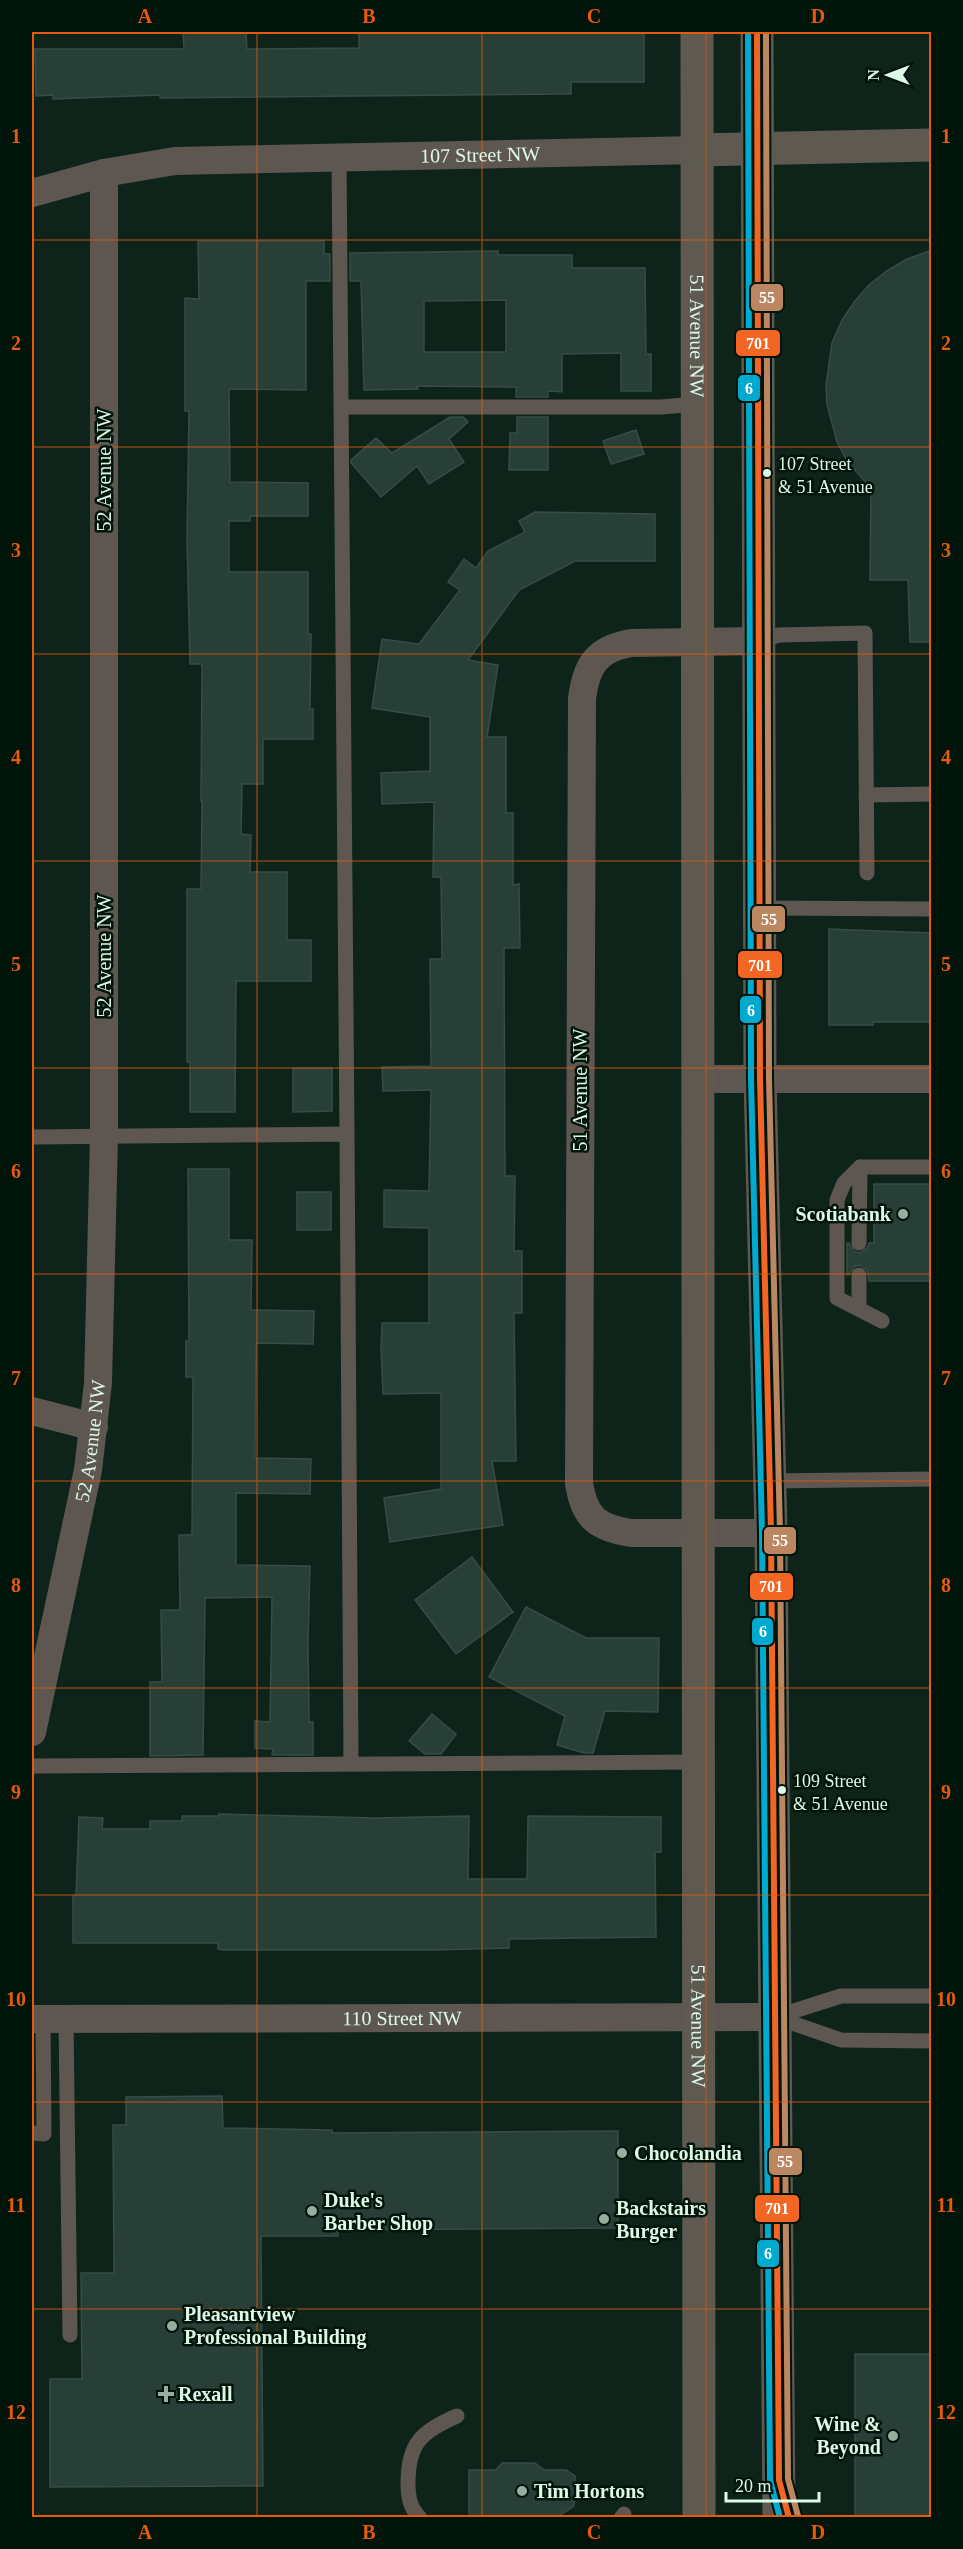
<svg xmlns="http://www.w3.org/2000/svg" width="963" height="2549" viewBox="0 0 963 2549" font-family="Georgia,serif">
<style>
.building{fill:#273f37;stroke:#354d46;stroke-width:1.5;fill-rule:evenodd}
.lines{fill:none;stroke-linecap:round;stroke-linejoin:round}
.lane{stroke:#5e5751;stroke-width:15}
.street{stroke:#5e5751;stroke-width:28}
.secondary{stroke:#5e5a51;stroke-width:33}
.bus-1-casing{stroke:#011409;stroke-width:10}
.bus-2-casing{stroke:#011409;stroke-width:10}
.bus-3-casing{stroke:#011409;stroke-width:10}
.bus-1{stroke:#f26522;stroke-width:6}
.bus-2{stroke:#00a9ce;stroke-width:6}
.bus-3{stroke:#bb8660;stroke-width:6}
.grid{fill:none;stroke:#e8590c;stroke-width:1.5;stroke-opacity:0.55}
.bus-dot{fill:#ddf9e7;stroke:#011409;stroke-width:2}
.poi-dot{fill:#95ae9f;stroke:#011409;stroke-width:2}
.labels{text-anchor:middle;stroke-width:5;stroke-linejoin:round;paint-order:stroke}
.bus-label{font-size:18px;fill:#ddf9e7;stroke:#011409;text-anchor:start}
.street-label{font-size:20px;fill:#ddf9e7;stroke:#011409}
.poi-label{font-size:20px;font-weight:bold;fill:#ddf9e7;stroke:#011409;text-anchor:start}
.line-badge{stroke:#011409;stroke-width:2}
.badge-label{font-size:16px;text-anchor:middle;font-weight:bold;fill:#fff}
.neatline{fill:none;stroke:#e8590c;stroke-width:2}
.grid-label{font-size:20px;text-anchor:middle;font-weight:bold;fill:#e8590c}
</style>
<rect width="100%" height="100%" fill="#0e241a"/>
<g class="building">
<polygon points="183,32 246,32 247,49 359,48 359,32 644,32 644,82 571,82 571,94 160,98 160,95 53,99 53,95 36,96 35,49 184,49"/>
<polygon points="198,241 324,241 324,254 330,254 330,281 306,281 306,390 229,389 230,482 308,483 308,516 250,516 250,521 229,521 229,572 308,572 308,634 311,634 310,709 313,709 313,739 263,739 263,784 242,784 241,834 251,835 250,872 287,872 287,940 311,940 311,981 236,981 235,1112 190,1112 190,1062 187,1062 187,889 201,889 202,801 201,801 202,664 190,664 187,540 189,411 185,411 185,298 199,299"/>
<polygon points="932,250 932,642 910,642 908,580 870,580 871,489 846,459 837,442 827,405 826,385 832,343 842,320 855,301 870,284 888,270 907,259"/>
<path d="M498,251V255H572V268H645L646,354H651V391H621V353L562,354V392L548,391V397H516V387L416,386L418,389L364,390L361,281H350V253ZM506,300V352H424V301Z"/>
<polygon points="450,417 463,417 468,422 449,439 464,462 429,484 417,466 381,497 351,463 351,460 376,438 392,453"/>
<polygon points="517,417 548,417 548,470 509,470 510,433 517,433"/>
<polygon points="636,430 644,454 611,464 603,441"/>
<polygon points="535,512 655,514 655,561 575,561 519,590 468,660 498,665 487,737 506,737 506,813 513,813 513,885 519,884 520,948 504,948 505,1176 515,1176 514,1251 522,1251 522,1313 514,1313 516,1461 492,1461 503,1525 390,1542 384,1498 441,1489 441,1393 383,1394 381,1349 382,1323 429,1323 429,1228 384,1227 384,1190 429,1191 431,1090 383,1091 382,1067 431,1066 430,959 442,959 441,877 433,877 434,802 382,804 381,773 430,771 430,717 372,708 382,639 419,644 460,590 448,582 464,559 476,568 488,551 525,532 519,521"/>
<polygon points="829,929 932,933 932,1022 873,1022 873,1025 829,1025"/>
<polygon points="293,1068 332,1068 332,1111 293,1112"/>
<polygon points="188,1169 229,1169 229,1240 252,1240 251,1310 314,1311 313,1344 256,1343 255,1458 311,1459 310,1494 236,1493 236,1565 310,1566 308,1640 309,1722 313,1722 313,1755 272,1755 273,1749 255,1748 255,1721 270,1722 272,1597 205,1598 203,1755 150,1756 150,1682 162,1682 161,1610 180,1610 179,1535 192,1535 193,1377 186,1377 186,1341 189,1341"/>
<polygon points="874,1184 932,1184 932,1281 869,1281 867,1270 860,1265 854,1267 849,1275 847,1275 847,1243 849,1243 854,1251 859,1253 867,1248 869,1243 874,1243"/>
<rect x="297" y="1192" width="34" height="38"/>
<polygon points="472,1557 513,1612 456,1654 415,1600"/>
<polygon points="526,1607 586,1638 659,1638 658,1712 605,1711 593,1753 584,1753 557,1745 565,1716 489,1677"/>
<polygon points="432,1714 456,1734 441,1754 425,1754 409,1741"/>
<polygon points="219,1814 375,1818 469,1816 468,1879 527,1879 528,1816 661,1817 661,1852 655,1852 656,1937 509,1939 509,1948 433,1950 223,1950 218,1949 218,1943 73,1943 73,1896 76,1896 79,1817 103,1818 102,1829 150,1829 150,1821 182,1821 182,1816 219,1816"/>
<polygon points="222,2096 223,2128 332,2130 332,2133 618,2131 618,2228 338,2230 338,2236 261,2236 263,2486 50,2487 50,2379 82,2379 81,2273 114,2273 113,2125 126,2125 126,2097"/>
<rect x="855" y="2354" width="77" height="163"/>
<polygon points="502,2463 535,2463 544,2470 566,2470 575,2476 574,2506 557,2517 469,2517 469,2470 496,2470"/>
</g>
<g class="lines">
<g class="lane">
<polyline points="339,156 347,1134"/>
<polyline points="341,407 661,407 697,404"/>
<polyline points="759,641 779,635 865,633 867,873"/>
<polyline points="866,795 932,794"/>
<polyline points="760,908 932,909"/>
<polyline points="32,1137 347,1134 351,1763"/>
<polyline points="859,1243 860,1167"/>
<polyline points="859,1275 859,1309"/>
<polyline points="882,1321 837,1298 837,1200 844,1183 860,1167 932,1167"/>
<polyline points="769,1481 932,1479"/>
<polyline points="32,1766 698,1762"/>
<polyline points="775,2017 841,2040 932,2041"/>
<polyline points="775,2017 841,1996 932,1996"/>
<polyline points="66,2019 70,2335"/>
<polyline points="32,2133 44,2134 43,2019"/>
<path d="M420,2518C410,2508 408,2497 408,2483C408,2443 422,2431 457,2416"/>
<polyline points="621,2518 624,2514"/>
</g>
<g class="street">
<path id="s1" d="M32,193L104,173L175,161L697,150"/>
<path d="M759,641L631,643C596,649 586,666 582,699L579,1483C584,1518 598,1528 631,1533H771"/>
<polyline points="698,1079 932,1079"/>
<polyline points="32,1411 94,1427"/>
<path id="s2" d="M32,1732L88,1470L98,1383L104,1136V173"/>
<path id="s3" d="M32,2019L775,2017"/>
</g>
<g class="secondary">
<path id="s4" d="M697,32L699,2518"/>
<polyline points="757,32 760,1079 771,1533 779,2518"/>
<polyline points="697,150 932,145"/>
</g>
<g class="bus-1-casing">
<polyline id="bus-1" points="757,32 760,1079 771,1533 779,2480 789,2518"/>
</g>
<g class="bus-2-casing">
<polyline id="bus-2" points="748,32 751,1079 762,1533 770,2480 780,2518"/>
</g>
<g class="bus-3-casing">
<polyline id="bus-3" points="766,32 769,1079 780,1533 788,2479 798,2516"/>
</g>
<use href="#bus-1" class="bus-1"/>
<use href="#bus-2" class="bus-2"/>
<use href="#bus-3" class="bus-3"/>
</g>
<path class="grid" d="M257,32V2518M482,32V2518M706,32V2518M32,240H932M32,447H932M32,654H932M32,861H932M32,1068H932M32,1274H932M32,1481H932M32,1688H932M32,1895H932M32,2102H932M32,2309H932"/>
<g class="bus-dot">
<circle cx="767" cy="473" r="5"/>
<circle cx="782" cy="1790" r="5"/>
</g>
<g class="poi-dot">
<circle cx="903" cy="1214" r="6"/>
<circle cx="622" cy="2153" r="6"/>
<circle cx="312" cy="2211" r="6"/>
<circle cx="604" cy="2219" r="6"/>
<circle cx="172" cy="2326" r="6"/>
<path d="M163 2385h6v6h6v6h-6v6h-6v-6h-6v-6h6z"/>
<circle cx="893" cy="2436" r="6"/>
<circle cx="522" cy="2491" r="6"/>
</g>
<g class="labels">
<g class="bus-label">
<text x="778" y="470">107 Street<tspan x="778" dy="23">&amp; 51 Avenue</tspan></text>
<text x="793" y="1787">109 Street<tspan x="793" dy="23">&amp; 51 Avenue</tspan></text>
</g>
<g class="street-label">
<text dy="7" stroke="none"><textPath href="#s1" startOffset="452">107 Street NW</textPath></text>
<text dy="7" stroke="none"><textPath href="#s4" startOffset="304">51 Avenue NW</textPath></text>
<text transform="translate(104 470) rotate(-90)" y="7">52 Avenue NW</text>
<text transform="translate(104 956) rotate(-90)" y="7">52 Avenue NW</text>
<text transform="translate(580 1090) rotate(-90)" y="7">51 Avenue NW</text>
<text dy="7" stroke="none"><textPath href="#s2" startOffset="297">52 Avenue NW</textPath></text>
<text dy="7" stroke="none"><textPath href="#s3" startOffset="370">110 Street NW</textPath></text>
<text dy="7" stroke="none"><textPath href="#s4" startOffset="1994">51 Avenue NW</textPath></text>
</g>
<g class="poi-label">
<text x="891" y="1221" text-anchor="end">Scotiabank</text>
<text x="634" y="2160">Chocolandia</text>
<text x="324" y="2207">Duke's<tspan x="324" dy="23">Barber Shop</tspan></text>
<text x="616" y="2215">Backstairs<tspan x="616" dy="23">Burger</tspan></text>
<text x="184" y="2321">Pleasantview<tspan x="184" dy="23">Professional Building</tspan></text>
<text x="178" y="2401">Rexall</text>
<text x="881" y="2431" text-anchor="end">Wine &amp;<tspan x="881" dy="23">Beyond</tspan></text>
<text x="534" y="2498">Tim Hortons</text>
</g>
</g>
<g class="line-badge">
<rect x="750" y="283" width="34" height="29" rx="6" fill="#bb8660"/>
<rect x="735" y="329" width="46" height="28" rx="6" fill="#f26522"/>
<rect x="737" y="374" width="24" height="28" rx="6" fill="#00a9ce"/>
<rect x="751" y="905" width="35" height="28" rx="6" fill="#bb8660"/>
<rect x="737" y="950" width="46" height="29" rx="6" fill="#f26522"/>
<rect x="739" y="995" width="23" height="29" rx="6" fill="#00a9ce"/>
<rect x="763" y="1526" width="34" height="29" rx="6" fill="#bb8660"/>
<rect x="749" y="1572" width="45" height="29" rx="6" fill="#f26522"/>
<rect x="751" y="1617" width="23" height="29" rx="6" fill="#00a9ce"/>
<rect x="768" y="2147" width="35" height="29" rx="6" fill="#bb8660"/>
<rect x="754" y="2194" width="46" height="29" rx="6" fill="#f26522"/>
<rect x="756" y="2239" width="24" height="29" rx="6" fill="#00a9ce"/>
</g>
<g class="badge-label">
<text x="767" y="303">55</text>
<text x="758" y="349">701</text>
<text x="749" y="394">6</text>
<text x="769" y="925">55</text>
<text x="760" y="971">701</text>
<text x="751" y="1016">6</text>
<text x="780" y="1546">55</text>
<text x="771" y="1592">701</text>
<text x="763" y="1637">6</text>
<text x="785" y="2167">55</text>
<text x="777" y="2214">701</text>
<text x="768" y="2259">6</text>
</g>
<rect width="963" height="2549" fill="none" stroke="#011409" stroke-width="66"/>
<g transform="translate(888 75) rotate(270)" stroke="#011409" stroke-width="4.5" paint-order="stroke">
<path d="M0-4.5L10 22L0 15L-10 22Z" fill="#ddf9e7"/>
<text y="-9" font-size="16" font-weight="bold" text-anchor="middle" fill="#ddf9e7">N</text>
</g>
<path d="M726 2492v9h93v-9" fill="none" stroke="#ddf9e7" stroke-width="3"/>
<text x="735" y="2492" font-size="18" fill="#ddf9e7" stroke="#011409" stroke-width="4.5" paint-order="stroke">20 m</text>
<rect x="33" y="33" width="897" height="2483" class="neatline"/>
<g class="grid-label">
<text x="145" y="23">A</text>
<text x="369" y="23">B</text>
<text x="594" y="23">C</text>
<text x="818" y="23">D</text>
<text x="16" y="143">1</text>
<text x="946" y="143">1</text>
<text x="16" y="350">2</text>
<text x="946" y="350">2</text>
<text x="16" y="557">3</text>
<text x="946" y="557">3</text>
<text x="16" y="764">4</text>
<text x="946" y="764">4</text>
<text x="16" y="971">5</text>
<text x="946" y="971">5</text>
<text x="16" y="1178">6</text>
<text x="946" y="1178">6</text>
<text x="16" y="1385">7</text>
<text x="946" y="1385">7</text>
<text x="16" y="1592">8</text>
<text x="946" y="1592">8</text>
<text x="16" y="1799">9</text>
<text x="946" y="1799">9</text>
<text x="16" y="2006">10</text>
<text x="946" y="2006">10</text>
<text x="16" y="2212">11</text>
<text x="946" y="2212">11</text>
<text x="16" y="2419">12</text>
<text x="946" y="2419">12</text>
<text x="145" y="2539">A</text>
<text x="369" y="2539">B</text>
<text x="594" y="2539">C</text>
<text x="818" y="2539">D</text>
</g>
</svg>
